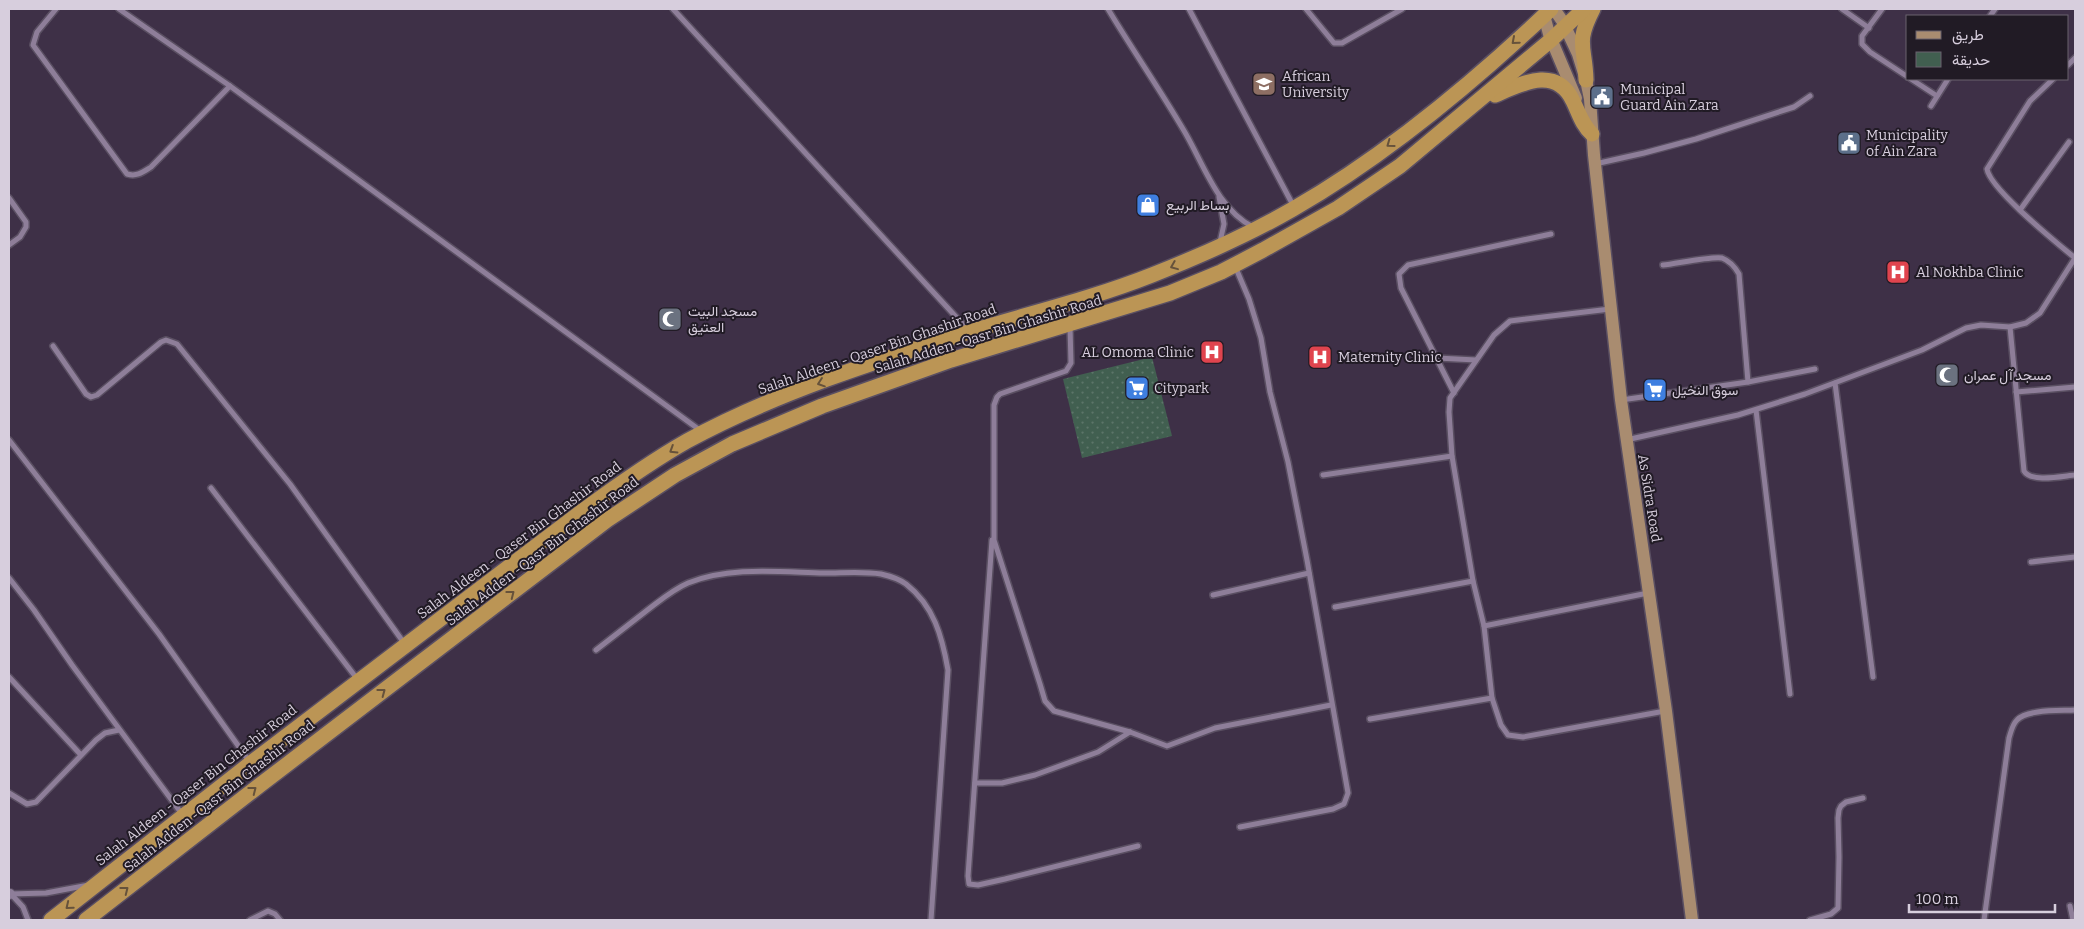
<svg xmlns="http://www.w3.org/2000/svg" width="2084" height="929" viewBox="0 0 2084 929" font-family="Bitter,Vazirmatn,serif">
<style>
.green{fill:url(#green-dots)}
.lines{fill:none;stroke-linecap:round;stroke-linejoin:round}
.street-casing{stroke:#5a4f62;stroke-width:8}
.secondary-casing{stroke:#5a4f62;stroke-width:12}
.primary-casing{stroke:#5a4f62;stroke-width:15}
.highway-casing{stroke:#5a4f62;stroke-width:18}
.street{stroke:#8e7e99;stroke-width:5}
.secondary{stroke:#8e7e99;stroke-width:10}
.primary{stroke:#a98c70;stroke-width:12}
.highway{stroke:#bb9555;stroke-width:15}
.oneway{stroke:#66523b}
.labels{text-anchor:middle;stroke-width:4;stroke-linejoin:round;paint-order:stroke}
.poi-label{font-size:14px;fill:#d7cedd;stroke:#211b25;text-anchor:start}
.street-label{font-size:14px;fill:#d7cedd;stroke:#211b25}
</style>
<defs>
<pattern id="green-dots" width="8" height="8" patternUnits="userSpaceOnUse" patternTransform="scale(1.25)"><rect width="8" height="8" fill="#415f50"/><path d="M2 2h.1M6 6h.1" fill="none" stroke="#5c7569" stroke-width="1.8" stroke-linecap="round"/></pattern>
</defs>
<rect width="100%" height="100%" fill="#3e3047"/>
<polygon class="green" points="1152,357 1172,436 1082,458 1063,379"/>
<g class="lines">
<g class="street-casing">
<g id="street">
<path d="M56,9L37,32L33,45L127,174C137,177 143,172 151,167L230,86"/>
<polyline points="119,9 230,86 701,431"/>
<polyline points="673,9 969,331"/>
<path d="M1108,9C1132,49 1159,88 1183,129C1203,162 1217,209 1253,227"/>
<polyline points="1189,9 1294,207"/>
<polyline points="1306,9 1334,43 1342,43 1402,9"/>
<polyline points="1842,9 1869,28"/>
<polyline points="1882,9 1862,36 1862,44 1870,52 1908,77"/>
<polyline points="1990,16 1995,9"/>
<polyline points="2068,65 2075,58"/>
<polyline points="1911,79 1937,96"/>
<path d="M2053,79L2030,101L1987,169C1990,189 2057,243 2075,258"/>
<polyline points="1931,106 1948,79"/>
<polyline points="1595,164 1644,153 1696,139 1794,107 1810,96"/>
<polyline points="1219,197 1224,224 1220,242"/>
<polyline points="9,198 26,222 26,227 20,237 9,245"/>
<polyline points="2020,210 2069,142"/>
<path d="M1663,265C1675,264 1711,256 1722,258C1730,261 1735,267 1739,274L1748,382"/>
<polyline points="1235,266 1249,299 1261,338 1270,392 1288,462 1307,560 1348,793 1344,804 1333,809 1240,827"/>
<polyline points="1610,309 1510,321 1494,335 1450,398 1449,412 1452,456 1473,581 1484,626 1492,698 1501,725 1508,735 1523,737 1665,711"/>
<polyline points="1070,327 1071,363 1066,371 1000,394 997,397 994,405 994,540 1040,684 1045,701 1054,711 1130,732 1167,746 1215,728 1331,705"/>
<path d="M2010,327L2024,471C2031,483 2063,476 2075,475"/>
<polyline points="53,346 86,394 91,397 97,395 161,342 166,340 177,344 290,484 404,643"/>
<polyline points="1437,358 1476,360"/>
<polyline points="1835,383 1873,677"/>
<polyline points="2016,392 2075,387"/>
<polyline points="1454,393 1401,288 1399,274 1408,265 1551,234"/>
<polyline points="1621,400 1748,382 1815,369"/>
<polyline points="1756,410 1790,694"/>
<polyline points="9,440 159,634 249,761"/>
<polyline points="1626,440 1738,415 1805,394 1922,350 1966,328 1981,325 2010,327 2026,323 2040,313 2075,258"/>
<polyline points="1323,475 1452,456"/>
<polyline points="211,488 358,680"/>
<polyline points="992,540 968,876 969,884 978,885 1005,879 1138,846"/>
<polyline points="2031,562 2075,557"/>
<polyline points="9,578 34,610 72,665 182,814"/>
<polyline points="1213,595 1309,573"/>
<polyline points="1335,607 1473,581"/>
<polyline points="1484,626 1648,593"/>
<path d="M596,650C614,636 632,622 650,608C662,599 674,589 688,583C729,566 780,572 824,573C843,573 863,571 881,574C890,576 899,579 906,584C934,606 942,636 948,670L931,920"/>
<polyline points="9,677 81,755"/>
<polyline points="1370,719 1492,698"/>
<polyline points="975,783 1002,783 1035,775 1098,752 1130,732"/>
<polyline points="9,793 27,804 36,802 96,740 105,733 119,730"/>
<polyline points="10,894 46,893 89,885"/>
<polyline points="11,894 23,907 28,920"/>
<polyline points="2070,906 2073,920"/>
<polyline points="250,920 268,911 275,914 280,920"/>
<polyline points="1810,920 1831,914 1838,908 1839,857 1838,818 1839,810 1841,806 1846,802 1863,798"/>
<path d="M1984,920L2009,738C2011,732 2012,725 2017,720C2027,709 2061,711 2075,710"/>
</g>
</g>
<g class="secondary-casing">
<polyline id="secondary" points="9,894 10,894"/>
</g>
<g class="primary-casing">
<g id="primary">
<polyline points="1554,9 1563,22 1578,54 1586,80 1590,99 1594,155 1621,400 1666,711 1692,920"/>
<polyline points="1544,15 1549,34 1576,98"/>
</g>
</g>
<g class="highway-casing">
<g id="highway">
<path d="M1586,80C1585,45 1575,44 1593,9"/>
<path d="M1495,95C1521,84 1556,65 1573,101C1579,113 1582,125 1592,134"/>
<path d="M51,920L251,763L581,512C615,487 650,462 687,441C775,393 876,361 972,331C1032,313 1094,298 1152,275C1200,256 1248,235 1293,209C1387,155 1473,83 1551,9"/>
<polyline points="86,920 260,785 607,520 675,475 732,444 822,406 951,360 1170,293 1221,272 1263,250 1338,208 1400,166 1551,40 1584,9"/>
</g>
</g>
<use href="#street" class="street"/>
<use href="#secondary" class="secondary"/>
<use href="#primary" class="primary"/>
<use href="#highway" class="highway"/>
</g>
<defs><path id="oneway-chevron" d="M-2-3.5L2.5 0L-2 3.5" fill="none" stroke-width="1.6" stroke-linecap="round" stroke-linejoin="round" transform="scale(1.25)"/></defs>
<g class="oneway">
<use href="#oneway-chevron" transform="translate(1515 41) rotate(139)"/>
<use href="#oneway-chevron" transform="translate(1390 144) rotate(144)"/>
<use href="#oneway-chevron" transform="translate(1174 266) rotate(158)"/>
<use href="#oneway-chevron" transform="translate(821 383) rotate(161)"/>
<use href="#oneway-chevron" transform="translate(673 450) rotate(148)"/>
<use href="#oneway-chevron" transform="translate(511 594) rotate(-38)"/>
<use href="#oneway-chevron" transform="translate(382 692) rotate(-37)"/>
<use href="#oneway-chevron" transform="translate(253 790) rotate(-38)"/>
<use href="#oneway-chevron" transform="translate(125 890) rotate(-38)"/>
<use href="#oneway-chevron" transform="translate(69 906) rotate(141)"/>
</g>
<defs>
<g id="university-square" transform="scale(1.25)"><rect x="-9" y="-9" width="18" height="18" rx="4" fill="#8d6e63" stroke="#211b25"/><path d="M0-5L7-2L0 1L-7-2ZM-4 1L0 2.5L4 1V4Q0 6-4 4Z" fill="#fff"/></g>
<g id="civic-square" transform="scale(1.25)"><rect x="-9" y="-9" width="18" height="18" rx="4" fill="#5c6f8a" stroke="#211b25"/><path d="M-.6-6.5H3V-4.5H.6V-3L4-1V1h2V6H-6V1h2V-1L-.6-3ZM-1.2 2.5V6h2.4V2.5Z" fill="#fff"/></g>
<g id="shop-square" transform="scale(1.25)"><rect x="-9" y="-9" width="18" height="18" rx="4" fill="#3f7fe0" stroke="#211b25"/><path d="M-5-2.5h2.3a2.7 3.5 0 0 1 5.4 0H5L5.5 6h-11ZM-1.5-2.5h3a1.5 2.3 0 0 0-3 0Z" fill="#fff"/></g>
<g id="hospital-square" transform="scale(1.25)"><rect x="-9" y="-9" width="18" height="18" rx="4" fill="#e0444e" stroke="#211b25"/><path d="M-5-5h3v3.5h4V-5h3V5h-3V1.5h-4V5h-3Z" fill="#fff"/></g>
<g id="mosque-square" transform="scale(1.25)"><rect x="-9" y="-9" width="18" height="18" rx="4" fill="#6b7280" stroke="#211b25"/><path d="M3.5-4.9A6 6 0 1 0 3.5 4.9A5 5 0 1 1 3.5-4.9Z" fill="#fff"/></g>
<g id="supermarket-square" transform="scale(1.25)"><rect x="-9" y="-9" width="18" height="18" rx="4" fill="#3f7fe0" stroke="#211b25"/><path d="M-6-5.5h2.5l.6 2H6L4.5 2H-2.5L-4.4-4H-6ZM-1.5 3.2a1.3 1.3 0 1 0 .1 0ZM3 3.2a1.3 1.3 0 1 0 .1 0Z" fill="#fff"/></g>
</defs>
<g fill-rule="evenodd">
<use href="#university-square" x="1264" y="84"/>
<use href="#civic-square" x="1602" y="97"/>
<use href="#civic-square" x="1849" y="143"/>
<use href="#shop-square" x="1148" y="205"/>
<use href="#hospital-square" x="1898" y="272"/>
<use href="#mosque-square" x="670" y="319"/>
<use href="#hospital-square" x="1212" y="352"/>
<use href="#hospital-square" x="1320" y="357"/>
<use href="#mosque-square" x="1947" y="375"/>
<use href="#supermarket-square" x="1137" y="388"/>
<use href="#supermarket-square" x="1655" y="390"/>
</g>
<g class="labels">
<g class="poi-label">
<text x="1282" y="81">African<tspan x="1282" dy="16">University</tspan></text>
<text x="1620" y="94">Municipal<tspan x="1620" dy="16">Guard Ain Zara</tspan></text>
<text x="1866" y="140">Municipality<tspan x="1866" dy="16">of Ain Zara</tspan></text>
<text x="1166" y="210">بساط الربيع</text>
<text x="1916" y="277">Al Nokhba Clinic</text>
<text x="688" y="316">مسجد البيت<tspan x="688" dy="16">العتيق</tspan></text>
<text x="1194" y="357" text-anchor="end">AL Omoma Clinic</text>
<text x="1338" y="362">Maternity Clinic</text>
<text x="1964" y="380">مسجد آل عمران</text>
<text x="1154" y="393">Citypark</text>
<text x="1672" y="395">سوق النخيل</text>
</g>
<g class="street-label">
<text transform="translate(988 334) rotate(-17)" y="5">Salah Adden -Qasr Bin Ghashir Road</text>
<text transform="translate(877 349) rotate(-19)" y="5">Salah Aldeen - Qaser Bin Ghashir Road</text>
<text transform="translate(1650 498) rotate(81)" y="5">As Sidra Road</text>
<text transform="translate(519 540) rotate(-37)" y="5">Salah Aldeen - Qaser Bin Ghashir Road</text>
<text transform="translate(542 551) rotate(-37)" y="5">Salah Adden -Qasr Bin Ghashir Road</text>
<text transform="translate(196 785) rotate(-38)" y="5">Salah Aldeen - Qaser Bin Ghashir Road</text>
<text transform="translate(219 796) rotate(-38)" y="5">Salah Adden -Qasr Bin Ghashir Road</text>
</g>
</g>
<rect width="2084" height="929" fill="none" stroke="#d7cedd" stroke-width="20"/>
<rect x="1906" y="15" width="162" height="65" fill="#211b25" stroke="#6a636f"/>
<rect x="1916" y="31" width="25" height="8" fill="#a98c70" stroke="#6a636f"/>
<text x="1952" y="40" font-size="15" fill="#d7cedd">طريق</text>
<rect x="1916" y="52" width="25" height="15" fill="#415f50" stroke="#6a636f"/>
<text x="1952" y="65" font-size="15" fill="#d7cedd">حديقة</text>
<path d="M1909 904v8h146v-8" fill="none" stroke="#d7cedd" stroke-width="2.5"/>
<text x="1916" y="904" font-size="15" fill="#d7cedd" stroke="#211b25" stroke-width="4" paint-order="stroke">100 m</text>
</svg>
